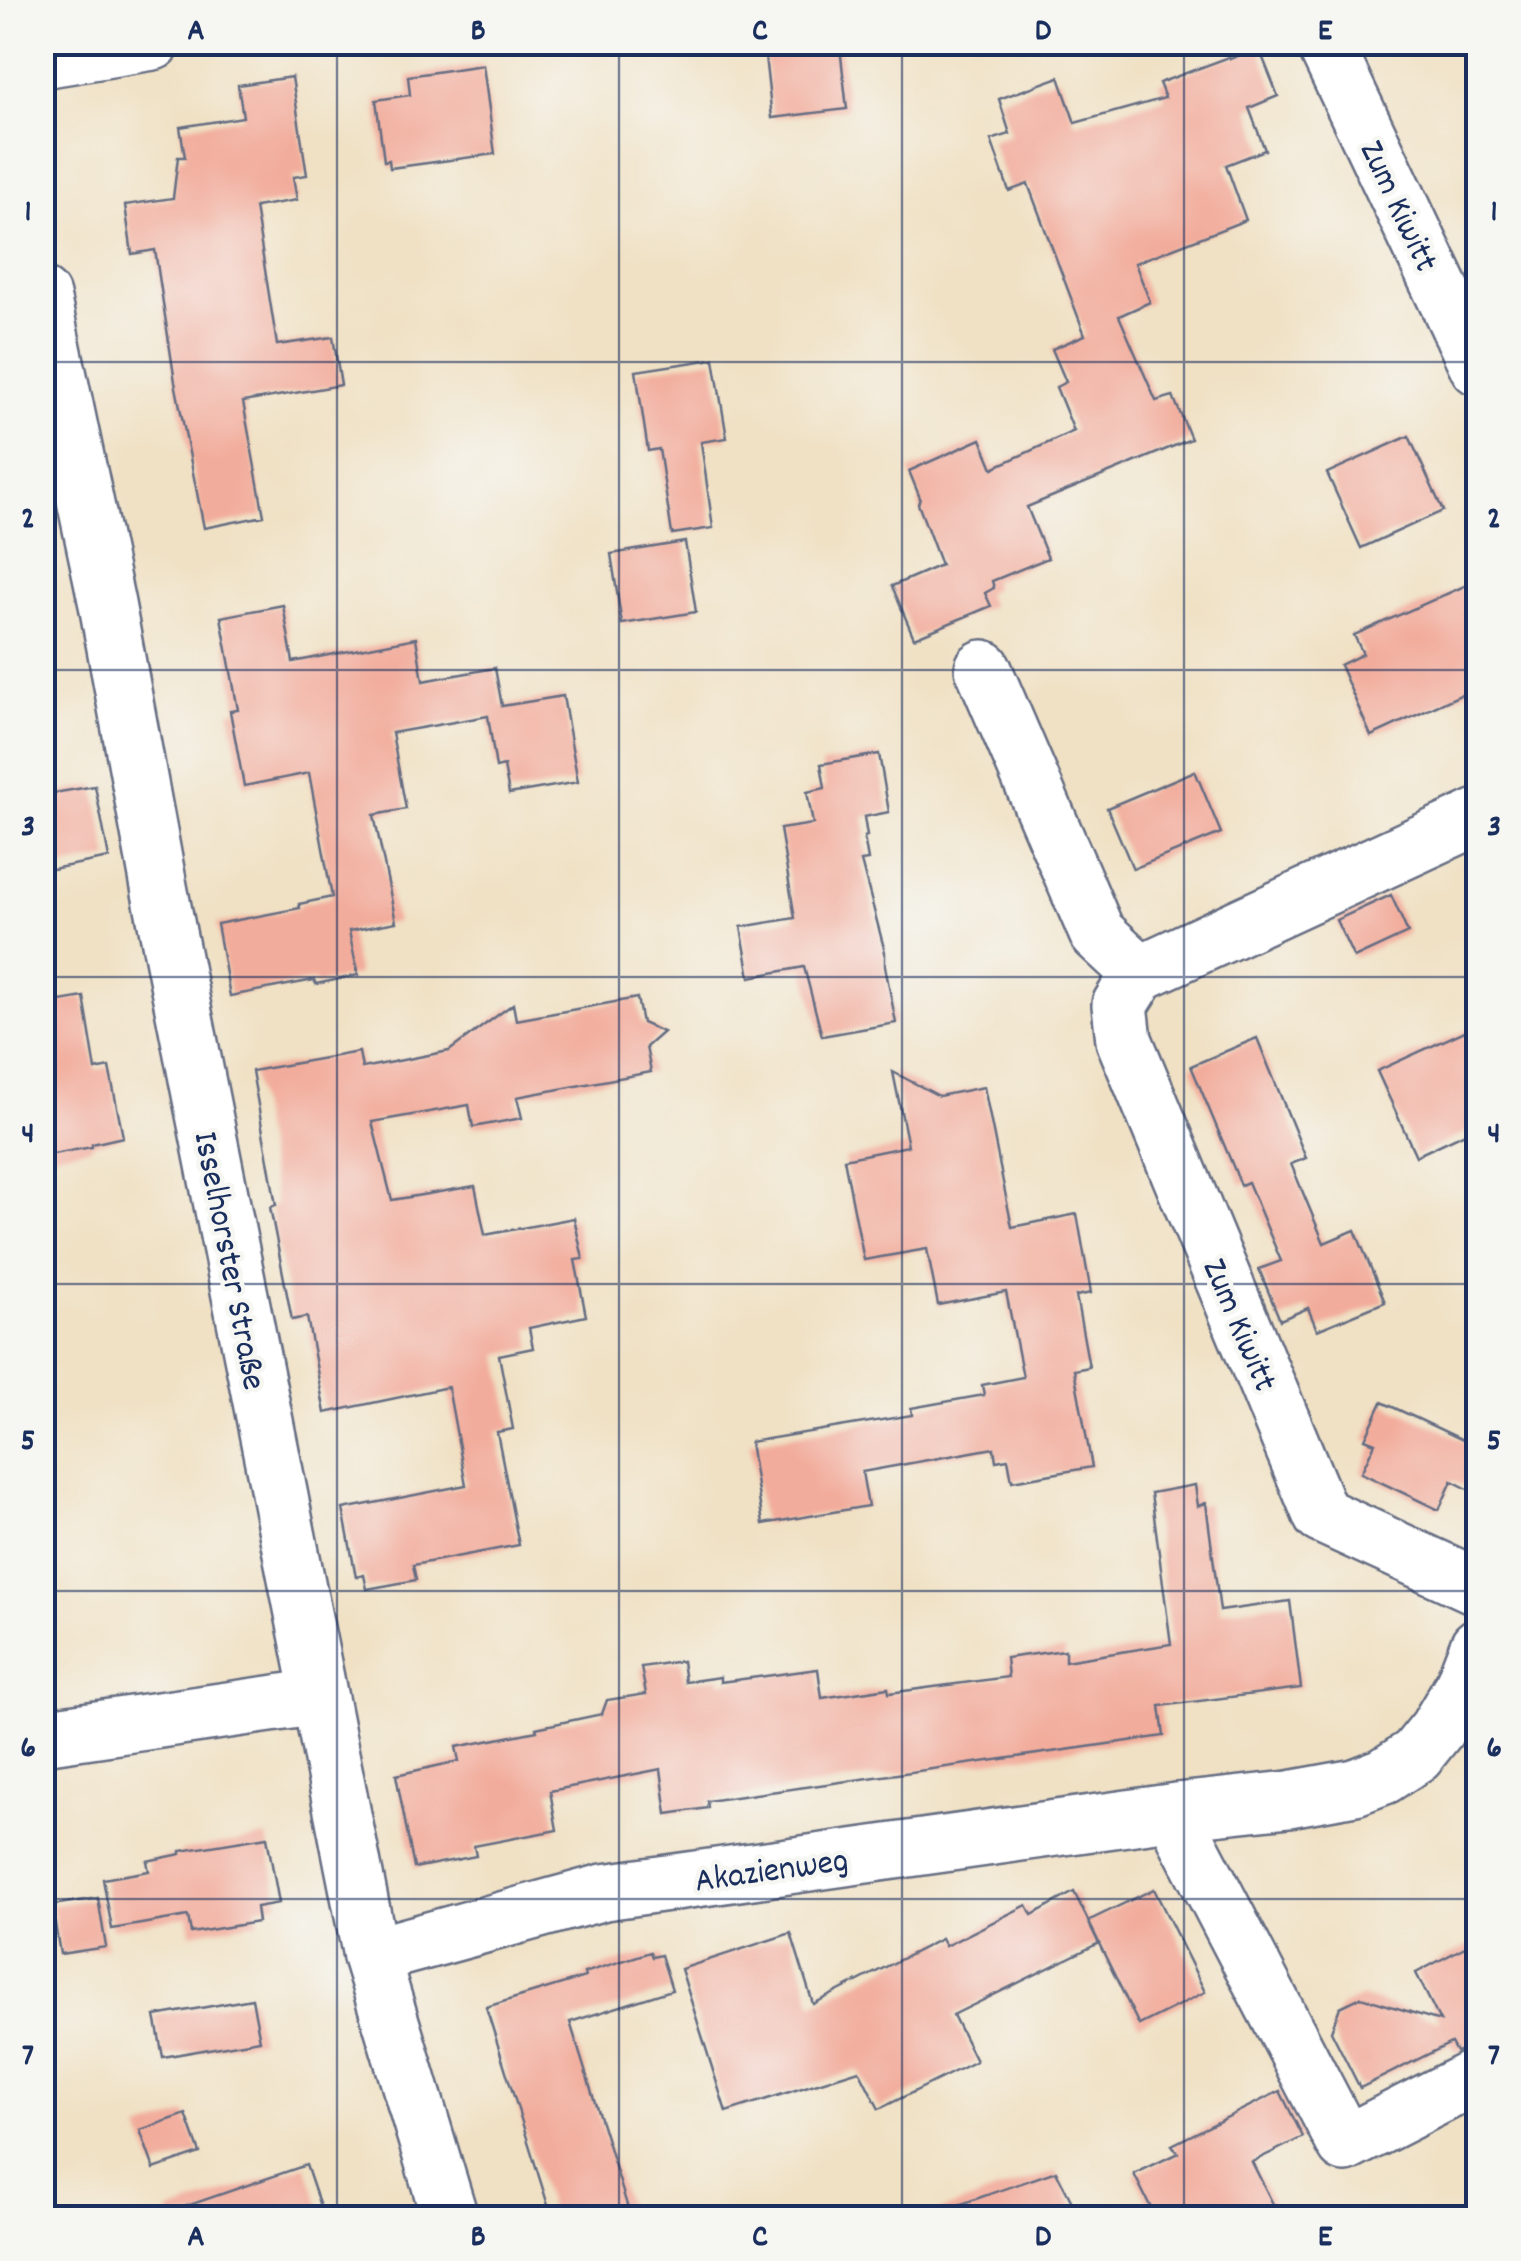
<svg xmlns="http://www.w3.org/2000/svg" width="1521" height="2261" viewBox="0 0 1521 2261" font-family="Dekko,sans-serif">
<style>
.building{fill:#f2ac9b}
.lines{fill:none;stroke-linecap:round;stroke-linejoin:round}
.minor-casing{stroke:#666d82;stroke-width:60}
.minor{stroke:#fff;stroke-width:55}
.grid{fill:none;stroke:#1b2f5e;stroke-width:2.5;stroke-opacity:0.55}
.labels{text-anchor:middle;stroke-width:9;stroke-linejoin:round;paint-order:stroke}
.street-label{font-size:35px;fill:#1b2f5e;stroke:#f6f6f2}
.neatline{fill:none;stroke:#1b2f5e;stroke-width:4}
.grid-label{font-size:32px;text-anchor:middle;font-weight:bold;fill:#1b2f5e}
</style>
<rect width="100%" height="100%" fill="#f6f6f2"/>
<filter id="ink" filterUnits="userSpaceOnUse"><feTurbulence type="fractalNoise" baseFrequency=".01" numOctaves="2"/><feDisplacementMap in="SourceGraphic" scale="20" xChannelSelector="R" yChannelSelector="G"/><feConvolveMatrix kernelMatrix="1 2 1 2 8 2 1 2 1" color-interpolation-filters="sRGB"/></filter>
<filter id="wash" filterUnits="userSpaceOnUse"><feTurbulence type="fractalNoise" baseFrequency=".0048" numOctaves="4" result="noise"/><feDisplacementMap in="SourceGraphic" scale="40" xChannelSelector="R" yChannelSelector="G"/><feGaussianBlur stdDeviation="2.25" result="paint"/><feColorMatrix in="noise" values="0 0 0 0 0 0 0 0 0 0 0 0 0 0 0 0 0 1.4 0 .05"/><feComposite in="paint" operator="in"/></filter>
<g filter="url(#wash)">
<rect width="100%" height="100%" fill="#f0e1c4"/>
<g id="blocks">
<g class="building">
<polygon points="840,47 847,109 772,118 765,56"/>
<polygon points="1259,48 1278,96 1249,108 1265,150 1226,165 1246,220 1135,263 1150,302 1119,316 1156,401 1173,396 1191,439 1027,507 1048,558 992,581 994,588 985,593 991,606 914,638 892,586 941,565 918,504 920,498 909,471 981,439 993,468 1074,431 1056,387 1066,382 1052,349 1085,335 1028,184 1009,191 991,140 1010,134 999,99 1059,77 1075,123 1165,98 1159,83 1229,57 1230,59"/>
<polygon points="483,65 495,154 390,168 389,160 384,161 376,100 410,95 408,76"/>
<polygon points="292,77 307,175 293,177 297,200 255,207 277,345 333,337 341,385 243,402 264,516 204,528 175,382 155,250 132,254 125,205 173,198 178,157 185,157 180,127 243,117 238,85"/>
<polygon points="714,359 727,438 701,442 713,528 672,534 659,449 648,451 636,371"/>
<polygon points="1409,436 1443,511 1361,548 1327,473"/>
<polygon points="685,542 696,612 622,624 611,554"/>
<polygon points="1478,580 1478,687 1371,736 1340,665 1363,654 1354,635"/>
<polygon points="283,605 293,662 416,638 423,681 495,668 502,706 563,696 578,782 509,794 504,766 496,768 488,716 392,733 406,809 374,815 396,922 349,931 358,975 316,984 314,980 230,996 217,924 300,908 299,904 332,897 309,773 244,786 230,711 238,710 221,617"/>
<polygon points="879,754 889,812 864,817 867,836 864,837 868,860 861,861 885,952 885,966 896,1023 822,1036 804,967 750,977 741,927 795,918 780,829 813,824 807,792 825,788 821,764"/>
<polygon points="1195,771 1221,833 1133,869 1107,808"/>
<polygon points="95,786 109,858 42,871 42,795"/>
<polygon points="1391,895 1408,933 1354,958 1336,920"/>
<polygon points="84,997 96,1070 109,1067 123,1137 92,1144 92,1147 42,1156 42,1004"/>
<polygon points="637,998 642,1023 663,1032 646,1047 651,1072 517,1097 522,1118 473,1127 469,1105 372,1122 392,1200 475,1186 485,1235 574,1218 583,1259 575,1260 586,1316 529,1328 533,1348 499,1355 513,1429 497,1432 519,1545 413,1565 416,1580 367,1589 364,1575 356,1577 343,1509 466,1485 448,1387 325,1413 307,1317 292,1320 270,1207 276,1205 252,1071 359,1052 362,1068 449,1051 513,1004 516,1020"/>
<polygon points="1478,1025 1478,1127 1416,1156 1377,1071"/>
<polygon points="1257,1038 1306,1158 1291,1164 1324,1243 1355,1230 1385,1302 1317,1330 1308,1308 1280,1320 1259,1269 1281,1261 1248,1182 1241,1185 1191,1066"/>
<polygon points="893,1072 939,1096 984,1087 1012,1227 1077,1214 1091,1293 1076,1296 1089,1367 1074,1370 1092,1467 1012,1481 1008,1459 996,1461 994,1448 862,1472 868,1506 763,1524 750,1442 912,1415 911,1408 984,1395 982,1385 1023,1377 1006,1292 938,1305 927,1249 864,1260 844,1159 908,1146"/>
<polygon points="1382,1402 1478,1447 1478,1494 1452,1481 1439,1510 1361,1473 1375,1443 1365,1439"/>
<polygon points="1195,1485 1198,1506 1206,1503 1220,1611 1290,1601 1301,1688 1160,1706 1164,1736 707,1801 708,1808 667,1814 661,1769 550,1791 557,1830 474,1846 476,1856 414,1868 396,1775 459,1761 456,1747 537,1731 536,1728 602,1714 607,1700 646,1694 641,1667 682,1661 685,1682 720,1677 720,1682 818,1669 822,1698 888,1688 889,1693 1008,1677 1006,1658 1065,1650 1065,1661 1171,1644 1151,1493"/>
<polygon points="267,1837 279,1903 256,1907 258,1922 191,1933 188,1916 112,1929 103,1879 149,1871 147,1861 181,1854 181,1851"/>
<polygon points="1154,1889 1205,1992 1139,2025 1088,1921"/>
<polygon points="1074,1892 1099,1943 953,2015 976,2061 879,2109 859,2070 726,2112 681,1969 791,1933 813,2004 941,1939 945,1946 1027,1905 1032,1915"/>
<polygon points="98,1898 106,1947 60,1954 52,1905"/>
<polygon points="1478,1940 1478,2045 1456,2052 1451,2043 1360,2088 1331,2031 1340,2007 1361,1997 1440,2021 1416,1973"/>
<polygon points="650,1952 652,1957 661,1955 672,1990 570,2022 631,2218 552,2218 486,2007 585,1977 584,1973"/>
<polygon points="252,1999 260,2040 163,2057 155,2016"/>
<polygon points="1280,2091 1303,2137 1252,2162 1280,2218 1156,2218 1134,2174 1178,2153 1172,2145"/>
<polygon points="186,2114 200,2153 154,2169 140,2130"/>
<polygon points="306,2165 324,2218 170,2218 169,2212"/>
<polygon points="1056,2171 1080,2218 939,2218 938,2212"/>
</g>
</g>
</g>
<g filter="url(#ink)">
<use href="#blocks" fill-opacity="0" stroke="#666d82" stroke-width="2.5"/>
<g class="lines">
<g class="minor-casing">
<g id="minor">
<polyline points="1324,42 1478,367"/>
<polyline points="42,60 153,42"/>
<polyline points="42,296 107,604 160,892 371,1956 450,2218"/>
<polyline points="983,668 1097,933 1140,973"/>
<polyline points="1478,817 1140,973 1120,1005 1124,1040 1321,1515 1478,1587"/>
<polyline points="42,1737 318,1697"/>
<polyline points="1177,1811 1186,1838 1345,2144 1478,2076"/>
<polyline points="371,1956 604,1892 1177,1811 1289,1799 1355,1787 1384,1776 1416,1755 1437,1729 1463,1685 1478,1646"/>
</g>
</g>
<use href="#minor" class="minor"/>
</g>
</g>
<path class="grid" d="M337,42V2218M619,42V2218M902,42V2218M1184,42V2218M42,362H1478M42,670H1478M42,977H1478M42,1284H1478M42,1591H1478M42,1899H1478"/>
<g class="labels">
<g class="street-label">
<text transform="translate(1401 205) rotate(65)" y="12">Zum Kiwitt</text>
<text transform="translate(232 1260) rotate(79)" y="12">Isselhorster Straße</text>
<text transform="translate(1242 1324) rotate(67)" y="12">Zum Kiwitt</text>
<text transform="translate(771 1868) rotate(-8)" y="12">Akazienweg</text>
</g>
</g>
<rect width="1521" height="2261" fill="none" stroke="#f6f6f2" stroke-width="110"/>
<rect x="55" y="55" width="1411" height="2151" class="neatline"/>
<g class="grid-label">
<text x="196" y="39">A</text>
<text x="478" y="39">B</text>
<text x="760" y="39">C</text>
<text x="1043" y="39">D</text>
<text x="1325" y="39">E</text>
<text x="28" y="220">1</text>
<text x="1494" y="220">1</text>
<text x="28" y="527">2</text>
<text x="1494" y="527">2</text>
<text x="28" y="835">3</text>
<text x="1494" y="835">3</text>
<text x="28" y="1142">4</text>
<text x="1494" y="1142">4</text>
<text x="28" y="1449">5</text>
<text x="1494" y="1449">5</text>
<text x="28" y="1756">6</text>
<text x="1494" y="1756">6</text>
<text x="28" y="2064">7</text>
<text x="1494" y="2064">7</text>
<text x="196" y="2245">A</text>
<text x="478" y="2245">B</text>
<text x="760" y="2245">C</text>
<text x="1043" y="2245">D</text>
<text x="1325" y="2245">E</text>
</g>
</svg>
